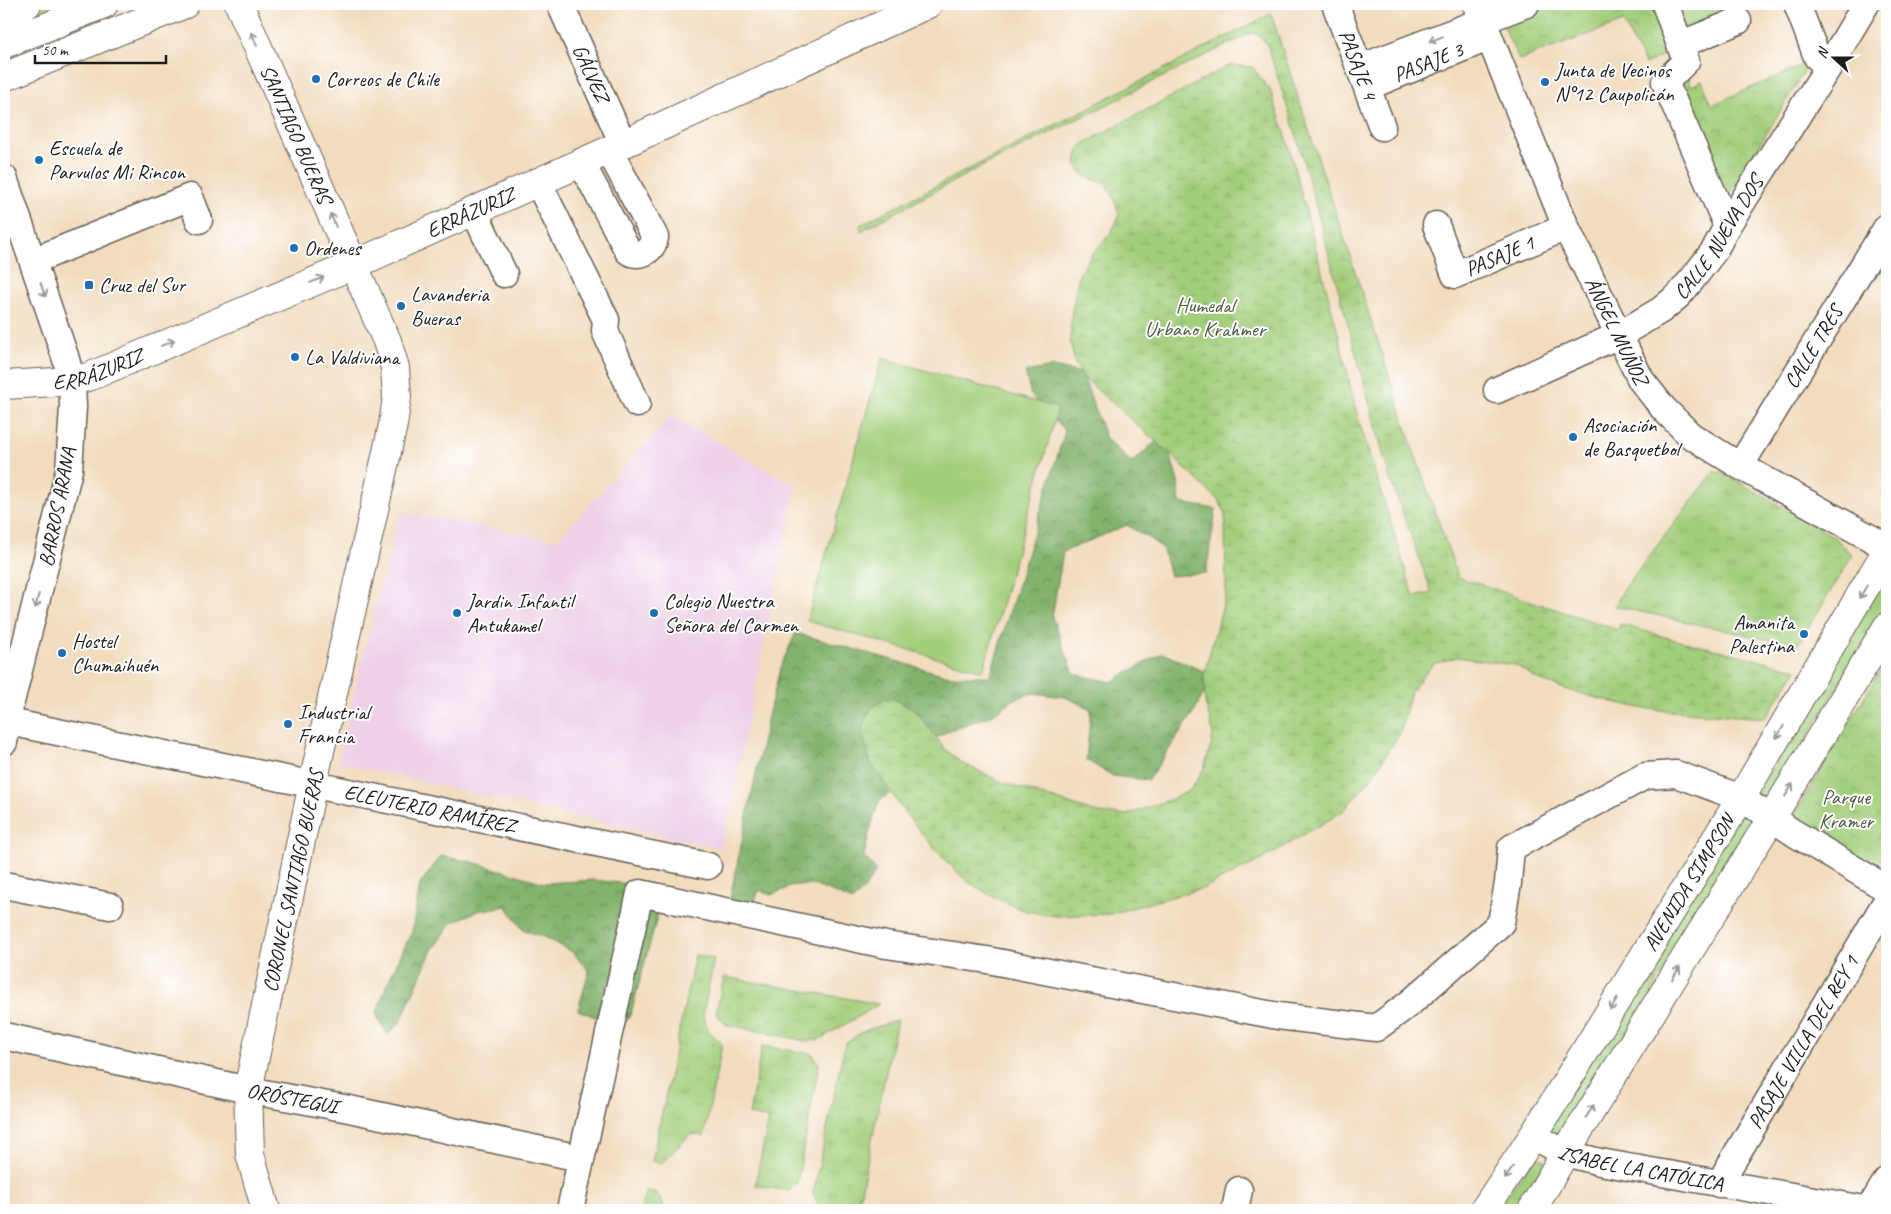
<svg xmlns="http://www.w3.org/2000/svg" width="1891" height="1214" viewBox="0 0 1891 1214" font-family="Caveat,sans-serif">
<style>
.built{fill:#eed0e8}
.grass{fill:url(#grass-tufts);stroke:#60764c}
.forest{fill:url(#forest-crowns);stroke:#4f6744}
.wetland{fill:url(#wetland-marsh);stroke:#60764c}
.park{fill:url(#park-crowns);stroke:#60764c}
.garden{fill:#a3cf7c;stroke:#60764c}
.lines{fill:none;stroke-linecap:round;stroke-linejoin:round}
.minor-casing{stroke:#675f55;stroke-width:29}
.major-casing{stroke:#675f55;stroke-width:30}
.highway-casing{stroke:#675f55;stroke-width:30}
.minor{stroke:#fff;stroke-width:26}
.major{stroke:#fff;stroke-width:28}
.highway{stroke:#fff;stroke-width:28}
.oneway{stroke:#999}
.poi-dot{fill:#1f6fb2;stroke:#fff;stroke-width:2}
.labels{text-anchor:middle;stroke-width:4;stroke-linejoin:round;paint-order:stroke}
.street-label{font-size:21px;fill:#1c1c1c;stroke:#fff}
.poi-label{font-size:21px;fill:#1c1c1c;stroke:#fff;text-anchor:start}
.park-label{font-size:21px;fill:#4b5b3e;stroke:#fff}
</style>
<defs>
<pattern id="grass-tufts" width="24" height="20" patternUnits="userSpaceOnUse" patternTransform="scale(1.25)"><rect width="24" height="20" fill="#a3cf7c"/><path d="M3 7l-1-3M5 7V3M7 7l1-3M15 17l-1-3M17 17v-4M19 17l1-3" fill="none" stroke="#8cb16b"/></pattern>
<pattern id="forest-crowns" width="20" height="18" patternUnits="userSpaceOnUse" patternTransform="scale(1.25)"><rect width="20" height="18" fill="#82b26c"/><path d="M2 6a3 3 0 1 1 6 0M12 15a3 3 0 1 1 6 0" fill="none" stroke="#6a9058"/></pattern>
<pattern id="wetland-marsh" width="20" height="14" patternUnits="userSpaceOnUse" patternTransform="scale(1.25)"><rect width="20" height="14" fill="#a3cf7c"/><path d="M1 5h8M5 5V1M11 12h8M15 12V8" fill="none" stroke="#8cb16b"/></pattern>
<pattern id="park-crowns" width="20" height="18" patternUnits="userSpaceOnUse" patternTransform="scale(1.25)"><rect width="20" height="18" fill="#a3cf7c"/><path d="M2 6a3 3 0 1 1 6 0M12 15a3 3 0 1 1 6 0" fill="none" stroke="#8cb16b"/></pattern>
</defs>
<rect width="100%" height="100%" fill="#fff"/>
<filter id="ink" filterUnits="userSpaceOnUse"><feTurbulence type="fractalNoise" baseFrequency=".02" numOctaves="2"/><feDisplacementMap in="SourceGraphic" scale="10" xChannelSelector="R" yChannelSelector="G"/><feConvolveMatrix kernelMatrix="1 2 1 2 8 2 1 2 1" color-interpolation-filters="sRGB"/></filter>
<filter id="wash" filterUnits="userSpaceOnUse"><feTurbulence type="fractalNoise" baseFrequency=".0096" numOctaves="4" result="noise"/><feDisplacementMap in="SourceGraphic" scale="20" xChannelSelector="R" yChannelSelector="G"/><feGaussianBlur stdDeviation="1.12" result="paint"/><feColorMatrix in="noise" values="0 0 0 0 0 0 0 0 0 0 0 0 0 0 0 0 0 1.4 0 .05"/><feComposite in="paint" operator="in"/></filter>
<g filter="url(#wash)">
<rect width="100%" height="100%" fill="#f2dcbe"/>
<polygon class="built" points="671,416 796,486 722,849 339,763 355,687 400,512 557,540"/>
<g class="grass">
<polygon points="1714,472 1723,473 1836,538 1852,556 1797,646 1614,606 1626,586"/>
<polygon points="1887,570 1887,606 1770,799 1756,796"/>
<polygon points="1743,810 1758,818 1563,1137 1546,1129"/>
<polygon points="695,955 714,959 703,1015 708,1030 722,1044 704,1136 691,1134 662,1163 652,1161"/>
<polygon points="724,977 880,1004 818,1040 806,1041 725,1024 716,1013"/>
<polygon points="897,1020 857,1210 819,1205 813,1194 845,1044 862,1032"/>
<polygon points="762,1046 812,1054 819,1064 797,1183 788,1191 755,1185 769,1119 749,1115"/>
<polygon points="1536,1156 1546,1160 1519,1210 1497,1210"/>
<polygon points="645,1190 657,1193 665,1210 641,1210"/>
</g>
<polygon class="forest" points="1053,367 1082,373 1106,439 1132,463 1165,433 1178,482 1180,503 1216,509 1206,573 1170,576 1162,547 1127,525 1063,552 1052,617 1074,674 1111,682 1162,653 1213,675 1193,714 1148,780 1113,776 1086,760 1091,709 1065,697 1032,693 1015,699 992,715 950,730 932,740 906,782 879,801 869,833 864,856 876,871 865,888 853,901 814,885 795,885 771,895 759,890 747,922 660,906 631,1013 622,1028 578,1010 589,971 574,953 545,937 524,931 506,906 478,911 453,922 432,950 400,1023 388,1035 376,1015 388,982 412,931 420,884 441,856 469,861 545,883 594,880 630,884 729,903 767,720 781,665 796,633 949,676 990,676 1065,431 1031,395 1025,372"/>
<path class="wetland" d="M1271,14L1413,449L1458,577L1618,630L1620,624L1668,638L1797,669L1765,718L1645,709L1600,699L1565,689L1541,681L1515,665L1457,657L1433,664L1411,691L1400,733L1370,780L1342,812L1261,860L1204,888L1110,914L1056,916L1026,911L997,899L968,882L939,854L905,813L871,763L862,732L865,720L871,709L882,701L894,699L915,710L945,749L962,763L1004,783L1097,813L1126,815L1177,797L1191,789L1204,768L1211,746L1213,732L1205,702L1204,674L1226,594L1225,512L1219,501L1168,452L1085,379L1075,364L1070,340L1072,311L1079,275L1091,255L1111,233L1119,216C1116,204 1114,193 1104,184C1100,181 1095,180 1090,178C1072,170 1074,158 1083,144L1230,65L1252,67L1270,90L1286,136L1335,321L1358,418L1414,597L1432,593L1389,476L1298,140L1267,44L1259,35L1251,33L973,171L861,231L860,225Z"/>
<g class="park">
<polygon points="38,4 75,4 12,33"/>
<polygon points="1541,4 1657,4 1676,49 1645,64 1623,22 1519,60 1500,20"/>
<polygon points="1671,4 1732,4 1736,17 1684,38"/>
<polygon points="1803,65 1806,68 1729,196 1720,196 1674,80 1688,76 1691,86 1702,81 1712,105"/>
<polygon points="1887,659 1887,880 1794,819 1796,815 1795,814"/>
</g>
<polygon class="garden" points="882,358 1058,408 983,671 807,621"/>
</g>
<g filter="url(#ink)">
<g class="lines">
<g class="minor-casing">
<g id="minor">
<path id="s1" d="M560,4L623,144"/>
<path id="s2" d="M1335,4L1382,127"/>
<path id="s3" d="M1476,4L1566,227L1641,380L1663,408L1690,435L1740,466L1887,547"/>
<polyline points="1665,4 1686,61 1665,82 1727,226"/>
<polyline points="1797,4 1817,57 1829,66"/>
<polyline points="1682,44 1738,21"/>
<polyline points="1360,68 1526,4"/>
<path id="s4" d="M1367,87L1488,38"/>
<path d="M581,162L628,251C639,259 654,250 655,237L609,150"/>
<polyline points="4,178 65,356 72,381 73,407 69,470 10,706 4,742"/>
<polyline points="538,182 606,320 605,331 637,404"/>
<polyline points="474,211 504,274"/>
<path id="s5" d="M1436,225L1455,275L1566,227"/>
<polyline points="33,261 190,197 199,220"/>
<path id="s6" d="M1497,390L1619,335L1661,310L1679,295L1694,277L1714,251L1727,226L1829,66L1866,4"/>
<path id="s7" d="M1740,466L1887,227"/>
<path id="s8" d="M4,721L708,866"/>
<polyline points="4,885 110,906"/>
<path id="s9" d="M4,1036L248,1090L349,1109L580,1158"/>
<path id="s10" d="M1533,1136L1565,1153L1600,1162L1870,1210"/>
<path id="s11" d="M1719,1184L1887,900"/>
<polyline points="570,1210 640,893 886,945 987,960 1278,1016 1376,1028 1410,1003 1501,923 1508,883 1511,848 1645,776 1676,774 1741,798 1794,833 1887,889"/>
<polyline points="1235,1210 1239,1190"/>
<polyline points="1869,1210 1887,1180"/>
</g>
</g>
<g class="major-casing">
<g id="major">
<path id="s12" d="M239,4L387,341L395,368L397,397L393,425L317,765L248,1090L250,1154L266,1210"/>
<polyline points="4,24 27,4"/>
<path id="s13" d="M4,385L72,381L91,376L367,259L623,144L928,4"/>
<path id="s14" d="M1484,1210L1533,1136L1741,798L1887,550"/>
<polyline points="1532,1210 1565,1153 1771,819 1887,627"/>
</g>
</g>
<g class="highway-casing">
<g id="highway">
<polyline points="4,44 104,4"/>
<polyline points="4,77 185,4"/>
</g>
</g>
<use href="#minor" class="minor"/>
<use href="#major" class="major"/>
<use href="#highway" class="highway"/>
</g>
<defs><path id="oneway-shaft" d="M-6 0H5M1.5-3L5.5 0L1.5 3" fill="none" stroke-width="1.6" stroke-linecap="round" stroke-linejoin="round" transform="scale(1.25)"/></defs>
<g class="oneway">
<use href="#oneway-shaft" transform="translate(254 39) rotate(-113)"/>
<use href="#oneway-shaft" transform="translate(1436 39) rotate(159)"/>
<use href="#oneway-shaft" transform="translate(333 220) rotate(-113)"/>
<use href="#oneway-shaft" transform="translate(317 280) rotate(-23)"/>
<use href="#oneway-shaft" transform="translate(43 290) rotate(71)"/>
<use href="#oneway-shaft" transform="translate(168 343) rotate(-23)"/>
<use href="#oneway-shaft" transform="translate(1863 592) rotate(121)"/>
<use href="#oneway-shaft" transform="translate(37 601) rotate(104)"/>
<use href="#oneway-shaft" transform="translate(1780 732) rotate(121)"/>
<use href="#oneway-shaft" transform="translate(1789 790) rotate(-59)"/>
<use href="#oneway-shaft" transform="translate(1676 973) rotate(-58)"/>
<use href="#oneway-shaft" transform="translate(1614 1004) rotate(122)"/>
<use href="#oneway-shaft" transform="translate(1590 1111) rotate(-58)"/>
<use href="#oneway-shaft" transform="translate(1509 1173) rotate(124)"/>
</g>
</g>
<g class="poi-dot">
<circle cx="316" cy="79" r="5"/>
<circle cx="1545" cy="82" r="5"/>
<circle cx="39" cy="160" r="5"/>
<circle cx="294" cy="248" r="5"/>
<rect x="84" y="280" width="10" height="10" rx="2.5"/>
<circle cx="401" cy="306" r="5"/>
<circle cx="295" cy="357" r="5"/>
<circle cx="1573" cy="437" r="5"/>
<circle cx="457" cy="613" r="5"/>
<circle cx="654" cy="613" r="5"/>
<circle cx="1804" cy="634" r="5"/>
<circle cx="62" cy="653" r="5"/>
<circle cx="288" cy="724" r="5"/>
</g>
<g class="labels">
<g class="street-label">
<text dy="7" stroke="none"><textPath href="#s4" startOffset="66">PASAJE 3</textPath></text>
<text dy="7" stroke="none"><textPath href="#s2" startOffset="65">PASAJE 4</textPath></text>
<text dy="7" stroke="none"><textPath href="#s1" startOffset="76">GÁLVEZ</textPath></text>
<text dy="7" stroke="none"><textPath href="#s12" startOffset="142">SANTIAGO BUERAS</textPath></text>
<text dy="7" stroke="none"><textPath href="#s13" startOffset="501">ERRÁZURIZ</textPath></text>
<text dy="7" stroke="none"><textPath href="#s6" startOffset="276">CALLE NUEVA DOS</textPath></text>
<text dy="7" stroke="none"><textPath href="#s5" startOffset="102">PASAJE 1</textPath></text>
<text dy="7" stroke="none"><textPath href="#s3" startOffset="356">ÁNGEL MUÑOZ</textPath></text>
<text dy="7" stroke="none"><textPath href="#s7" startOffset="140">CALLE TRES</textPath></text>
<text dy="7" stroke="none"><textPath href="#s13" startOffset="96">ERRÁZURIZ</textPath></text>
<text transform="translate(57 507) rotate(-79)" y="7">BARROS ARANA</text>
<text dy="7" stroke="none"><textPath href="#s8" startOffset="435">ELEUTERIO RAMÍREZ</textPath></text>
<text transform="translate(293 881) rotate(-78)" y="7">CORONEL SANTIAGO BUERAS</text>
<text dy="7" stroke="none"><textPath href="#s14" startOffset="386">AVENIDA SIMPSON</textPath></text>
<text dy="7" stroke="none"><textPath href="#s11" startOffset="165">PASAJE VILLA DEL REY 1</textPath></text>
<text dy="7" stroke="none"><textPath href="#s9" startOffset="295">ORÓSTEGUI</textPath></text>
<text dy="7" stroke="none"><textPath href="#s10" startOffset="114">ISABEL LA CATÓLICA</textPath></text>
</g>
<g class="poi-label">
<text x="1555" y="77">Junta de Vecinos<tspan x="1555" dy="24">N°12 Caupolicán</tspan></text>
<text x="326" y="86">Correos de Chile</text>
<text x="49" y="155">Escuela de<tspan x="49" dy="24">Parvulos Mi Rincon</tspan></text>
<text x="304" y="255">Ordenes</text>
<text x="99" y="292">Cruz del Sur</text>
<text x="411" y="301">Lavanderia<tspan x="411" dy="24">Bueras</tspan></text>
<text x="305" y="364">La Valdiviana</text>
<text x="1583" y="432">Asociación<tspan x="1583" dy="24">de Basquetbol</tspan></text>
<text x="467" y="608">Jardin Infantil<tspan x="467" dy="24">Antukamel</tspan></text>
<text x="664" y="608">Colegio Nuestra<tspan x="664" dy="24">Señora del Carmen</tspan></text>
<text x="1794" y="629" text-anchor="end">Amanita<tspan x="1794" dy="24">Palestina</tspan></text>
<text x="72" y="648">Hostel<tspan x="72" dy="24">Chumaihuén</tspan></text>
<text x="298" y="719">Industrial<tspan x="298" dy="24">Francia</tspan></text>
</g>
<g class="park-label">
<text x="1205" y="312">Humedal<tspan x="1205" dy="24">Urbano Krahmer</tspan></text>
<text x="1846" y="804">Parque<tspan x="1846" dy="24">Kramer</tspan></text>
</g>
</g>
<rect width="1891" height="1214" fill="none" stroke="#fff" stroke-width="20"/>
<g transform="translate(1834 58) rotate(291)" stroke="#ffffff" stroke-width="4" paint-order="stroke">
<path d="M0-4L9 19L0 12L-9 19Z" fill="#1c1c1c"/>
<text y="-8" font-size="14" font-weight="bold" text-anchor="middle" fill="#1c1c1c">N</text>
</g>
<path d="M35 55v8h131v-8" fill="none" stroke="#1c1c1c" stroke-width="2.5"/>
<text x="42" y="55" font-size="15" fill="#1c1c1c" stroke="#ffffff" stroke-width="4" paint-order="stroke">50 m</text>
</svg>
